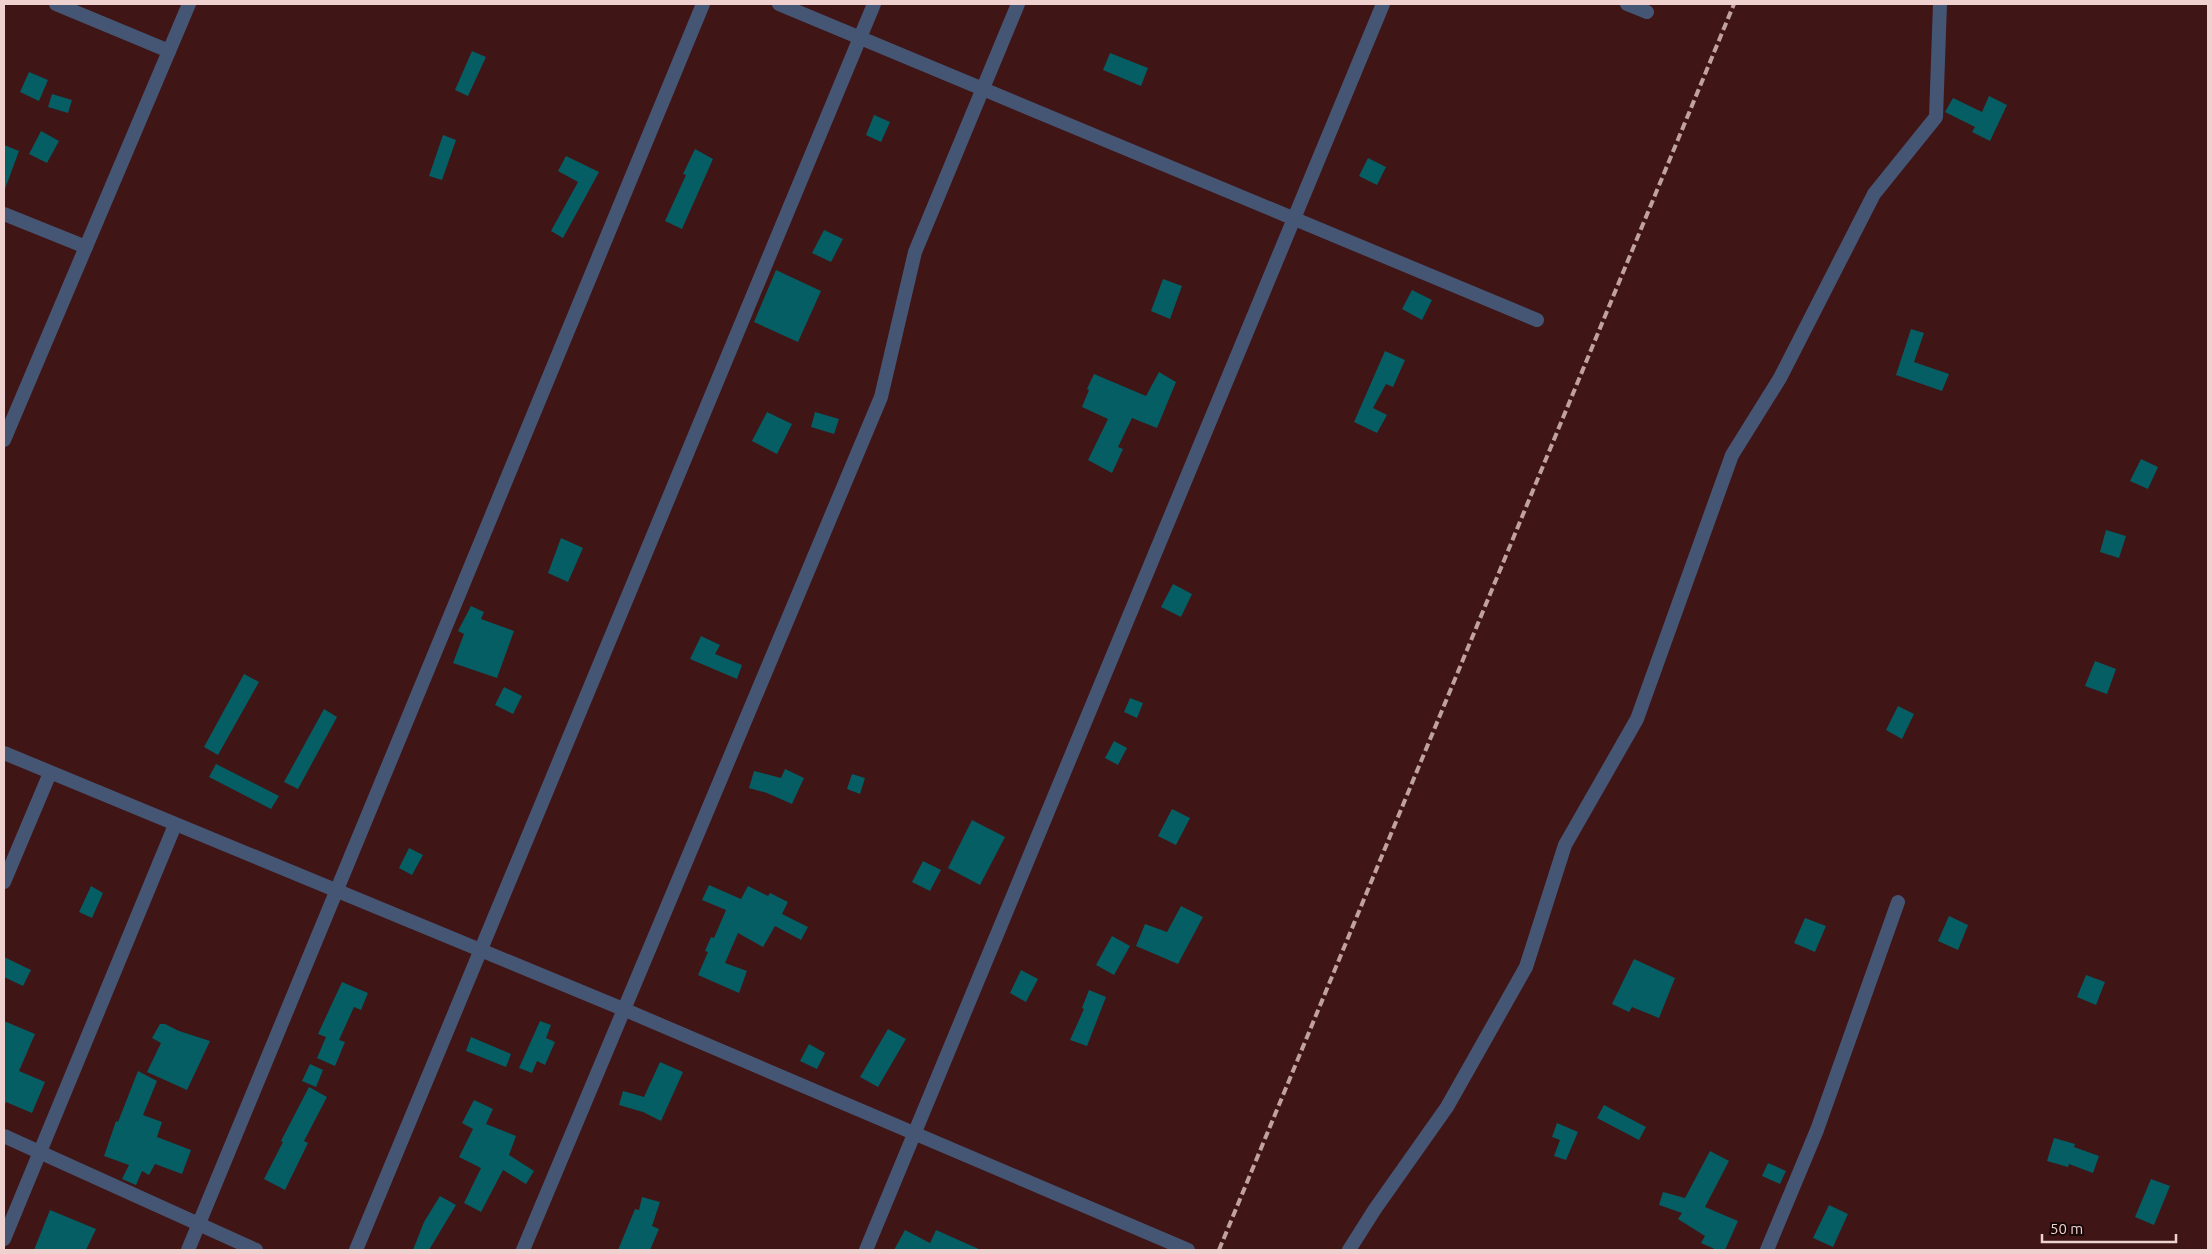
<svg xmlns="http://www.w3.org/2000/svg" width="2212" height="1254" viewBox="0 0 2212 1254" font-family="Ubuntu,sans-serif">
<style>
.building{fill:#055e64}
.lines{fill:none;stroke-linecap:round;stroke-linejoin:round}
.minor{stroke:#455675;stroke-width:14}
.tertiary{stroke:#455675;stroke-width:14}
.rail{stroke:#c1a19f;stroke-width:4;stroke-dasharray:8 4;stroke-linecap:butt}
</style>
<rect width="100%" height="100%" fill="#3f1516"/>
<g class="building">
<polygon points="472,51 486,57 468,96 455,90"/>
<polygon points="1110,53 1148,68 1141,86 1103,70"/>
<polygon points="29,72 48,80 39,101 20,92"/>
<polygon points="52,94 72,100 68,113 48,107"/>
<polygon points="1989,96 2007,105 1990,141 1972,132 1975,127 1945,112 1953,98 1982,112"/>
<polygon points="874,115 890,122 881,142 866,135"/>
<polygon points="41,131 59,141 47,163 29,154"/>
<polygon points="443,135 456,140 442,180 429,176"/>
<polygon points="4,145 19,151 5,189 4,188"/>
<polygon points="695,149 713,159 682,229 665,221 686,175 683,174"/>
<polygon points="566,156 599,172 563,238 551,231 578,182 558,171"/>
<polygon points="1368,158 1386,167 1377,185 1359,176"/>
<polygon points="824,230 843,239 831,262 812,253"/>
<polygon points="776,270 821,291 798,342 754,322"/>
<polygon points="1163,279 1182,286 1170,319 1151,311"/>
<polygon points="1412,290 1432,300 1422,320 1402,309"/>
<polygon points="1911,329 1924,333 1914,362 1949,374 1942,391 1896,375"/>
<polygon points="1385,351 1405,360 1393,387 1386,384 1373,408 1387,415 1377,433 1354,422"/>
<polygon points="1159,372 1176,382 1157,428 1132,418 1118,447 1123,449 1112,473 1088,460 1108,419 1082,407 1089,390 1087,389 1094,374 1146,396"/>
<polygon points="767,412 792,424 777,454 752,441"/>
<polygon points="815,412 839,419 834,434 811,427"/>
<polygon points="2141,459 2158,467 2148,489 2130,481"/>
<polygon points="2106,530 2126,536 2119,558 2100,552"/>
<polygon points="561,538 583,548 568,582 548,573"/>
<polygon points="1173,584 1192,594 1181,617 1161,607"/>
<polygon points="471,606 484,612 481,619 514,631 497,678 453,663 464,634 458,631"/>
<polygon points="701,636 720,645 715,654 742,665 737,679 690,659"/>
<polygon points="2095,661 2116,669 2107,694 2085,686"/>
<polygon points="244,674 259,682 218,755 204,747"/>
<polygon points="504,687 522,696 513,714 495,705"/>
<polygon points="1130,698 1143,703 1137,718 1124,712"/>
<polygon points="1898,706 1914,714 1902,739 1886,730"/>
<polygon points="324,709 337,717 298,789 284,782"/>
<polygon points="1114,741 1127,748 1118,765 1105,758"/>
<polygon points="216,764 279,796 271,809 209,777"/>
<polygon points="785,769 804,778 792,804 767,793 749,788 754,771 781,778"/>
<polygon points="852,774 865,778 860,794 847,789"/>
<polygon points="1172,809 1190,818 1176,845 1158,836"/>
<polygon points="972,820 1005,837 980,885 948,868"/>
<polygon points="409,848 423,855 412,875 399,868"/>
<polygon points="923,861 941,870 930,891 912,882"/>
<polygon points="709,885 741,899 748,886 768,896 770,893 788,902 782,914 808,927 801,940 775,926 763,947 738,933 725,963 747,971 739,993 698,975 708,952 705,951 711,937 714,938 726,910 702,900"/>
<polygon points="91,886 103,893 92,918 79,912"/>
<polygon points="1181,906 1203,917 1178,964 1136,946 1145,924 1167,932"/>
<polygon points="1949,916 1968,925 1958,950 1938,941"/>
<polygon points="1805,918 1826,926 1815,952 1794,943"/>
<polygon points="1112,936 1130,946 1114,975 1096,965"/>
<polygon points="4,957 31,970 23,986 4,977"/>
<polygon points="1634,959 1675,978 1659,1018 1632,1007 1629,1012 1612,1004"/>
<polygon points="1021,970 1038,979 1026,1002 1010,993"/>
<polygon points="2086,975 2105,982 2096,1005 2077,997"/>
<polygon points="342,982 368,993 361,1010 354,1007 339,1040 345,1042 335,1066 317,1058 326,1037 318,1034"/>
<polygon points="1089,990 1106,997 1087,1046 1070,1040 1084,1009 1082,1008"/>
<polygon points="4,1021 35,1034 19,1071 45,1082 32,1113 6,1102 4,1106"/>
<polygon points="540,1021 551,1025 546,1038 555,1042 545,1065 537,1061 532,1073 519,1068"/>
<polygon points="160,1024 165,1024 179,1031 210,1041 187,1090 147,1072 161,1043 152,1038"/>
<polygon points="888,1029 906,1039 878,1087 860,1077"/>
<polygon points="471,1037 511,1054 506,1067 466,1051"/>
<polygon points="809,1044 825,1053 817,1069 800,1061"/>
<polygon points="660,1062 683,1072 661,1121 643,1112 619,1105 623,1091 644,1097"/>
<polygon points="310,1064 323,1070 316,1087 302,1081"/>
<polygon points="138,1071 157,1081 143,1115 162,1122 157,1137 191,1150 182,1174 155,1164 149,1175 142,1171 136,1185 122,1179 129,1165 104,1156 116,1121 118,1122"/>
<polygon points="309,1087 327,1097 304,1141 308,1143 285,1190 264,1179 283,1142 281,1141"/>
<polygon points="474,1100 493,1109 486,1124 516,1136 509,1155 534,1171 526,1184 503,1170 481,1212 464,1203 481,1168 459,1157 473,1129 462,1123"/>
<polygon points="1604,1105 1646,1127 1639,1140 1597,1118"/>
<polygon points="1557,1123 1578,1132 1566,1160 1554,1156 1560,1140 1552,1137"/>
<polygon points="2054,1138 2075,1144 2074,1147 2099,1156 2093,1173 2069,1164 2068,1167 2047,1161"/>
<polygon points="1710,1151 1729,1161 1705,1207 1738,1221 1725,1250 1717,1250 1701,1243 1705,1236 1678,1219 1682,1213 1659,1205 1663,1192 1685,1198"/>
<polygon points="1768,1163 1786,1171 1780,1184 1762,1176"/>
<polygon points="2151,1179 2170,1186 2154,1225 2135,1217"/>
<polygon points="440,1196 456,1205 429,1250 413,1250 424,1222"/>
<polygon points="642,1197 660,1202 652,1226 659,1229 650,1250 618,1250 635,1209 639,1210"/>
<polygon points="1829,1205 1848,1214 1833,1247 1813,1238"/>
<polygon points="50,1210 96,1229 86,1250 34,1250"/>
<polygon points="905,1230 930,1243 936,1230 981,1250 894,1250"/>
</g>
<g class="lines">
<g class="minor">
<polyline points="56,4 169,51"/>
<polyline points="779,4 1537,320"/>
<polyline points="1627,4 1647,12"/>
<polyline points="4,214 86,247"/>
<polyline points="4,440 189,4"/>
<polyline points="4,753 623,1009 1188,1250"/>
<polyline points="4,882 50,773"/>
<polyline points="4,1136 256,1250"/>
<polyline points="4,1239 175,825"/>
<polyline points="188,1250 703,4"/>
<polyline points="356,1250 874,4"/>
<polyline points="523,1250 881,397 915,252 1018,4"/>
<polyline points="866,1250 1383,4"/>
<polyline points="1767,1250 1817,1130 1898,902"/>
</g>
<polyline class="tertiary" points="1349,1250 1375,1209 1447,1107 1526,967 1565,845 1637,719 1732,455 1780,378 1874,194 1936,117 1940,4"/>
<polyline class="rail" points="1219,1250 1734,4"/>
</g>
<rect width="2212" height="1254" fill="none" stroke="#efd2d0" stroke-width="10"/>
<path d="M2042 1234v8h134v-8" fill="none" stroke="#efd2d0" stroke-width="2.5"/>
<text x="2050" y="1234" font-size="15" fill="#efd2d0" stroke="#1a0807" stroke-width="4" paint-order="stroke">50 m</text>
</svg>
